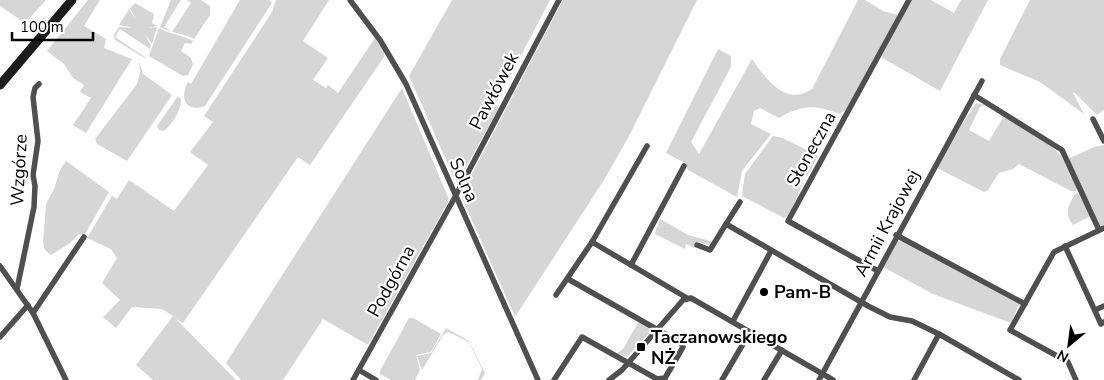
<svg xmlns="http://www.w3.org/2000/svg" width="1104" height="380" viewBox="0 0 1104 380" font-family="'Nunito Sans',sans-serif">
<style>
.green{fill:#d6d6d6;fill-rule:evenodd}
.lines{fill:none;stroke-linecap:round;stroke-linejoin:round}
.street{stroke:#4f4f4f;stroke-width:5.5}
.secondary{stroke:#1c1c1c;stroke-width:9}
.poi-dot{fill:#000;stroke:#fff;stroke-width:2}
.labels{text-anchor:middle;stroke-width:4.5;stroke-linejoin:round;paint-order:stroke}
.street-label{font-size:18px;fill:#000;stroke:#fff}
.poi-label{font-size:18px;font-weight:bold;fill:#000;stroke:#fff;text-anchor:start}
</style>
<rect width="100%" height="100%" fill="#fff"/>
<g class="green">
<polygon points="0,0 46,0 25,23 0,6"/>
<polygon points="88,0 100,0 84,26 106,39 104,48 132,59 86,133 73,125 91,98 80,92 84,85 73,78 64,64 47,51"/>
<path d="M171,0H181L164,27L172,32L191,3L187,0H201L210,6V15L194,39C181,32 172,34 160,27Z"/>
<path d="M240,0H269L272,3L205,106C186,113 179,98 188,82L191,84Z"/>
<polygon points="276,0 329,0 303,41 328,58 313,80 326,88 328,85 338,93 375,38 384,52 384,57 310,165 298,157 183,323 176,319 236,380 153,380 136,365 173,316 162,309 132,307 116,328 103,317 120,300 102,283 117,258 111,249 87,238 112,196 117,199 129,180 174,211 208,165 190,152 213,122 204,116 272,12"/>
<polygon points="452,0 550,0 495,105 499,108 461,176 454,178 409,76"/>
<polygon points="563,0 697,0 628,138 604,180 515,317 462,198 462,193"/>
<path d="M858,0H865L883,11L898,15L848,109L839,114C816,104 800,105 779,118L760,108L754,111L751,124L771,134L742,171L737,197L688,170L685,163L666,153L718,49L731,56V67L691,142L699,154L752,59C766,79 785,107 812,89Z"/>
<polygon points="912,0 931,0 954,13 961,0 988,0 940,91 881,57"/>
<polygon points="1030,0 1104,0 1104,110 1097,115 1074,92 1073,93 1084,114 1040,82 1000,65 1000,59"/>
<path d="M135,3L154,14L152,23L157,26L148,28L157,27L152,44L145,34L151,46L145,58L115,40L114,35L119,27L133,28L119,25L129,9L136,20L130,8ZM120,29L150,49L145,57L115,37Z"/>
<path d="M159,28C170,35 181,34 193,41L191,44L185,43L181,51L191,58L193,64L188,75L183,76L149,56Z"/>
<polygon points="139,61 143,74 172,95 127,161 97,144 95,139 137,84 140,73"/>
<polygon points="402,88 448,197 448,202 368,345 323,319 283,380 241,380 226,363"/>
<path d="M178,96L181,100C181,111 172,124 164,131L159,130L157,126Z"/>
<polygon points="976,103 986,105 980,107 969,130 989,141 1004,116 1050,144 1061,156 1077,188 1076,191 1071,191 1019,164 1013,169 999,173 988,190 984,192 937,168 961,126"/>
<polygon points="773,136 783,138 818,156 808,175 801,179 803,183 789,215 784,218 742,196 745,174"/>
<polygon points="1104,145 1104,225 1100,225 1068,159 1094,147"/>
<polygon points="66,161 109,192 84,236 79,234 70,243 51,255 45,250 43,242 46,204 54,189 60,170"/>
<path d="M1078,193L1091,216L1073,225C1064,212 1068,207 1075,194Z"/>
<polygon points="660,219 688,235 714,242 710,245 698,242 694,248 686,244 685,249 655,234 657,226 660,227 658,225"/>
<polygon points="897,241 903,241 1020,302 1011,323 933,294 883,267"/>
<polygon points="409,318 413,318 441,334 431,352 416,355 420,370 415,380 391,380 380,374 380,371"/>
<polygon points="639,321 650,327 650,332 627,357 616,354 623,349"/>
<polygon points="446,328 469,341 485,373 481,380 478,380 482,369 469,342 448,332 443,335 416,380 422,370 417,356 431,353"/>
</g>
<g class="lines">
<g class="street">
<polyline points="350,0 380,40 406,84 538,380"/>
<polyline points="974,95 1062,150 1099,230"/>
<polyline points="1093,119 1104,141"/>
<polyline points="740,202 726,224 868,306 890,317 912,321 939,334 1019,380"/>
<polyline points="896,235 1025,304"/>
<polyline points="592,242 687,298"/>
<polyline points="697,245 710,250 726,224"/>
<polyline points="1065,246 1101,324 1104,322"/>
<polyline points="631,265 684,166"/>
<polyline points="0,266 33,313 66,380"/>
<polyline points="878,271 788,221 909,0"/>
<polyline points="17,289 34,207 35,186 33,175 38,141 33,97 35,88 39,84"/>
<polyline points="556,295 592,242 647,146"/>
<polyline points="1095,310 1104,306"/>
<polyline points="33,313 84,237"/>
<polyline points="733,321 771,251"/>
<polyline points="0,337 28,305"/>
<polyline points="359,370 376,380"/>
<polyline points="353,380 455,197 559,0"/>
<polyline points="554,380 582,337 657,379 665,378 683,347 681,343 568,279"/>
<polyline points="609,380 622,370 683,300 691,298 833,380"/>
<polyline points="722,380 750,332"/>
<polyline points="764,380 782,350"/>
<polyline points="819,380 982,81"/>
<polyline points="914,380 939,334"/>
<polyline points="1076,380 1068,362 1010,330 1054,252 1104,228"/>
</g>
<polyline class="secondary" points="0,85 72,0"/>
</g>
<g class="poi-dot">
<circle cx="764" cy="292" r="5"/>
<rect x="636" y="342" width="10" height="10" rx="2.5"/>
</g>
<g class="labels">
<g class="street-label">
<text transform="translate(494 91) rotate(-62)" y="6">Pawłówek</text>
<text transform="translate(811 149) rotate(-61)" y="6">Słoneczna</text>
<text transform="translate(19 170) rotate(-87)" y="6">Wzgórze</text>
<text transform="translate(464 180) rotate(66)" y="6">Solna</text>
<text transform="translate(887 223) rotate(-62)" y="6">Armii Krajowej</text>
<text transform="translate(391 281) rotate(-61)" y="6">Podgórna</text>
</g>
<g class="poi-label">
<text x="774" y="298">Pam-B</text>
<text x="651" y="343">Taczanowskiego<tspan x="651" dy="21">NŻ</tspan></text>
</g>
</g>
<g transform="translate(1069 345) rotate(209)" stroke="#ffffff" stroke-width="4" paint-order="stroke">
<path d="M0-4L9 19L0 12L-9 19Z" fill="#000000"/>
<text y="-8" font-size="14" font-weight="bold" text-anchor="middle" fill="#000000">N</text>
</g>
<path d="M12 32v8h81v-8" fill="none" stroke="#000000" stroke-width="2.5"/>
<text x="20" y="32" font-size="15" fill="#000000" stroke="#ffffff" stroke-width="4" paint-order="stroke">100 m</text>
</svg>
